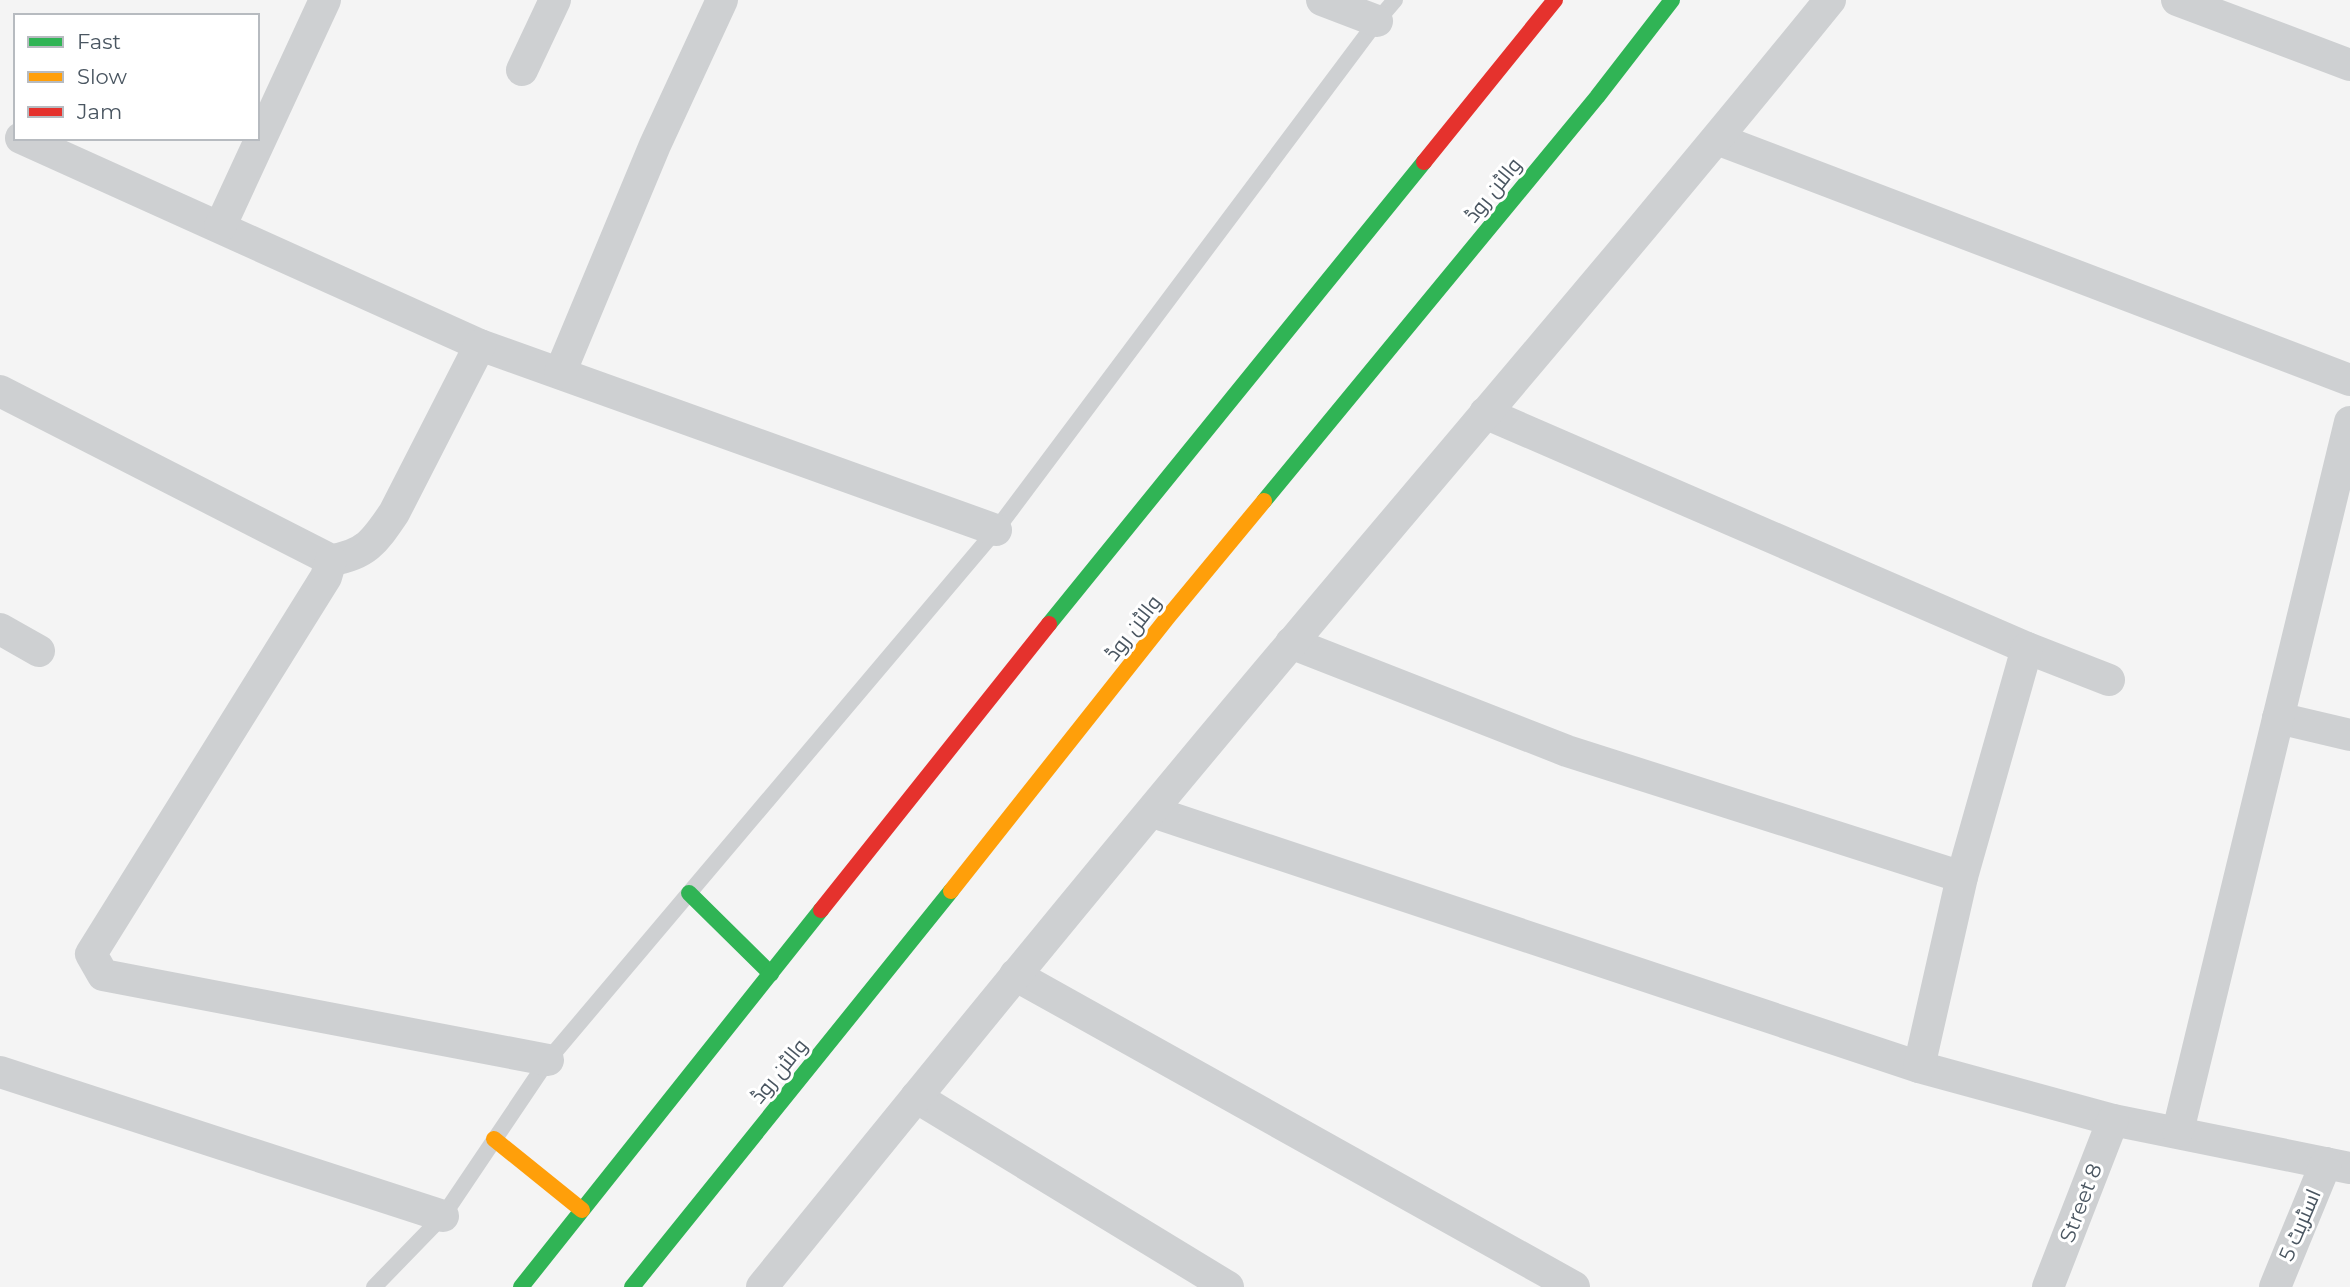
<svg xmlns="http://www.w3.org/2000/svg" width="2350" height="1287" viewBox="0 0 2350 1287" font-family="Montserrat,Cairo,sans-serif">
<style>
.lines{fill:none;stroke-linecap:round;stroke-linejoin:round}
.lane{stroke:#ced0d2;stroke-width:16}
.street{stroke:#ced0d2;stroke-width:32}
.fast{stroke:#30b455;stroke-width:16}
.slow{stroke:#ff9f0a;stroke-width:16}
.jam{stroke:#e5322d;stroke-width:16}
.labels{text-anchor:middle;stroke-width:6;stroke-linejoin:round;paint-order:stroke}
.street-label{font-size:21px;fill:#4a5661;stroke:#fff}
</style>
<rect width="100%" height="100%" fill="#f4f4f4"/>
<g class="lines">
<polyline class="lane" points="374,1287 443,1216 548,1060 996,530 1377,21 1395,0"/>
<g class="street">
<polyline points="1322,0 1377,21"/>
<polyline points="2177,0 2350,65"/>
<polyline points="522,70 555,0"/>
<polyline points="21,138 480,345 996,530"/>
<polyline points="1717,139 2350,380"/>
<polyline points="220,227 325,0"/>
<polyline points="560,373 655,145 722,0"/>
<path d="M0,391L331,560C366,555 375,541 394,513L480,345"/>
<polyline points="1485,413 2027,648 2109,680"/>
<polyline points="331,560 326,577 91,954 103,975 548,1060"/>
<polyline points="0,629 39,651"/>
<polyline points="1291,643 1567,751 1962,877"/>
<polyline points="2278,718 2350,735"/>
<polyline points="1153,812 1919,1067 2113,1120 2350,1168"/>
<polyline points="1015,975 1574,1287"/>
<polyline points="1919,1067 1962,877 2027,648"/>
<polyline points="0,1072 443,1216"/>
<polyline points="916,1097 1228,1287"/>
<polyline points="2178,1131 2350,422"/>
<path d="M762,1287C938,1070 1115,852 1296,638C1474,426 1655,216 1830,0"/>
<polyline points="2048,1287 2113,1120"/>
<polyline points="2275,1287 2326,1163"/>
</g>
<g class="fast">
<polyline points="1264,501 1597,97 1672,0"/>
<polyline points="1049,624 1424,162"/>
<polyline points="689,893 771,974"/>
<polyline points="521,1287 821,910"/>
<polyline points="632,1287 951,891"/>
</g>
<g class="slow">
<polyline points="951,891 1168,617 1264,501"/>
<polyline points="494,1139 582,1210"/>
</g>
<g class="jam">
<polyline points="1424,162 1555,0"/>
<polyline points="821,910 1049,624"/>
</g>
</g>
<g class="labels">
<g class="street-label">
<text transform="translate(1493 190) rotate(-51)" y="7">والٹن روڈ</text>
<text transform="translate(1133 628) rotate(-52)" y="7">والٹن روڈ</text>
<text transform="translate(779 1071) rotate(-51)" y="7">والٹن روڈ</text>
<text transform="translate(2081 1203) rotate(-69)" y="7">Street 8</text>
<text transform="translate(2300 1225) rotate(-67)" y="7">اسٹریٹ 5</text>
</g>
</g>
<rect x="14" y="14" width="245" height="126" fill="#ffffff" stroke="#b7bbc0" stroke-width="2"/>
<rect x="28" y="37" width="35" height="10" fill="#30b455" stroke="#b7bbc0" stroke-width="2"/>
<text x="77" y="49" font-size="21" fill="#4a5661">Fast</text>
<rect x="28" y="72" width="35" height="10" fill="#ff9f0a" stroke="#b7bbc0" stroke-width="2"/>
<text x="77" y="84" font-size="21" fill="#4a5661">Slow</text>
<rect x="28" y="107" width="35" height="10" fill="#e5322d" stroke="#b7bbc0" stroke-width="2"/>
<text x="77" y="119" font-size="21" fill="#4a5661">Jam</text>
</svg>
